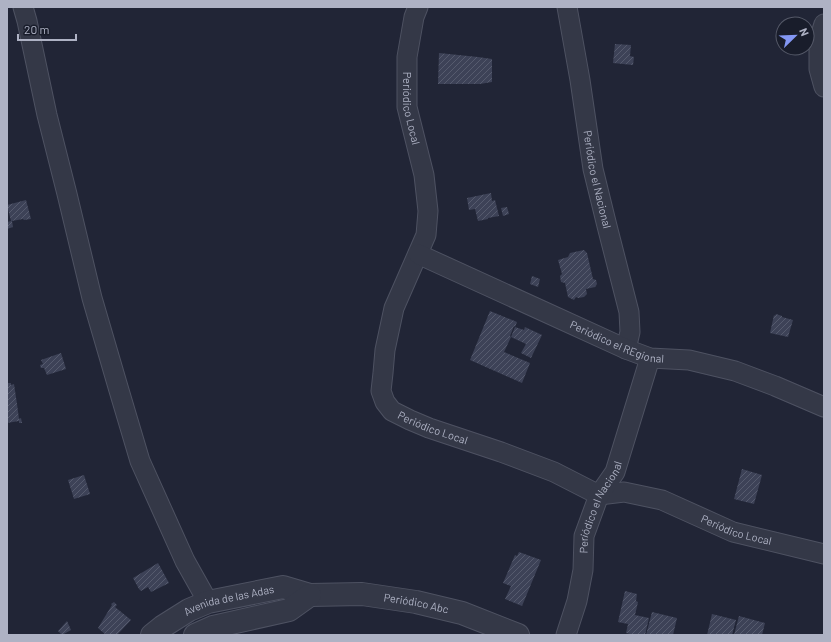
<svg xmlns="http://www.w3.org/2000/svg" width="831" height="642" viewBox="0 0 831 642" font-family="Barlow,sans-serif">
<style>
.building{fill:url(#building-hatch)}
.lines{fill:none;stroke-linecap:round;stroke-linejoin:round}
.minor-casing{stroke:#4e5262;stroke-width:21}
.tertiary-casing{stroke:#4e5262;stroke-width:24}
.minor{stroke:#343847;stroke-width:19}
.tertiary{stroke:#343847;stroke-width:22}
.labels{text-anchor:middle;stroke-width:4;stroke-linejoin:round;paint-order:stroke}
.street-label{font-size:11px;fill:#aeb2c4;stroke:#191d2b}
</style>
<defs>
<pattern id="building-hatch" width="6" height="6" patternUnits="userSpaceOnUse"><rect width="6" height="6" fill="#3d4257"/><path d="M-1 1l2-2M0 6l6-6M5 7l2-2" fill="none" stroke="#565b6e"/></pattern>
</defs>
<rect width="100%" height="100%" fill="#212536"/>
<g class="building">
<polygon points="615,44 631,45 630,56 634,57 633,65 613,63"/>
<polygon points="439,53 478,57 492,59 492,82 480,84 438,84"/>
<polygon points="491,193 492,201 495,200 499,216 488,218 488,219 478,221 475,209 469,210 467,198"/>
<polygon points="26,200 31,219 24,220 23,219 12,221 13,227 7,229 7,222 11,221 7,205"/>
<polygon points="507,207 509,214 503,216 501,208"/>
<polygon points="584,250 587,253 593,279 596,280 597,284 595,287 586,289 587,294 584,297 578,298 576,297 574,300 568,297 565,283 561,282 560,276 562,274 558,260 568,257 570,253"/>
<polygon points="532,276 540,279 538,287 530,284"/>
<polygon points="490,311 517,322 515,327 514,326 510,336 511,337 515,327 524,330 525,327 542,335 531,358 521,353 526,344 511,337 504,352 530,363 522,383 470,360"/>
<polygon points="776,314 782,316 782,317 793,320 788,337 770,333 774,315 775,316"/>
<polygon points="61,353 66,369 47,375 44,368 41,368 40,365 43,364 41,360"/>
<polygon points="7,383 11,383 11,385 14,384 17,404 19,419 21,418 22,423 19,423 19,421 7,423"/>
<polygon points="742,469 762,475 754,504 734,499"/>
<polygon points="84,475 90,494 74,499 68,480"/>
<polygon points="519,552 541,560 522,606 505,599 511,586 503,583 515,555 517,556"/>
<polygon points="158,563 169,583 151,592 148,587 141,591 139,589 133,578"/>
<polygon points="625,591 637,594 636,601 638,602 635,615 649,618 645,635 634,635 626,633 628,624 618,622"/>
<polygon points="114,602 117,605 115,607 131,620 117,635 106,635 98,628 112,605 111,604"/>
<polygon points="652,612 677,618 673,635 646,635"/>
<polygon points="712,614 736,620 732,635 707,635"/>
<polygon points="739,616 765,623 762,635 734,635"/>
<polygon points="67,621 71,630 62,635 58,631"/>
</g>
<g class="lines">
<g class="minor-casing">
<g id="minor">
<polyline points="23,7 27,21 47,115 67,194 92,298 118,387 140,461 185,561 208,602"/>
<path id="s1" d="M418,7L414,17L407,57V107L424,175L428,211L426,235L394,308L385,350L383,373L381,391L385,402L392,411L410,420L429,428L501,452L554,472L599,495L624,492L662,500L733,532L824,554"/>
<path id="s2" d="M567,7L580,80L593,169L607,226L629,312L630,332L626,349"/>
<polyline points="824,24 819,40 819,69 824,87"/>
<path id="s3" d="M418,254L626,349L650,358L689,360L735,371L775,386L824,407"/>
<path id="s4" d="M566,635L577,601L583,570L584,536L599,495L615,472L650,358"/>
</g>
</g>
<g class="tertiary-casing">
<g id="tertiary">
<path id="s5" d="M152,635L162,627L189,610L208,602L283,587L310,595L362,594L416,602L462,613L518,635"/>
<polyline points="195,635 213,627 289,610 310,595"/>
</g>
</g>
<use href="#minor" class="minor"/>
<use href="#tertiary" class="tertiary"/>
</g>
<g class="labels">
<g class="street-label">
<text dy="4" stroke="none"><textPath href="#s1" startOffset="103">Periódico Local</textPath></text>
<text dy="4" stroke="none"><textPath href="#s2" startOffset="175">Periódico el Nacional</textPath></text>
<text dy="4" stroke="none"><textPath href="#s3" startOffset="218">Periódico el REgional</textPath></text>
<text dy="4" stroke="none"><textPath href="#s1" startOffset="463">Periódico Local</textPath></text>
<text dy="4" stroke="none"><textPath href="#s4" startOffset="134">Periódico el Nacional</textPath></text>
<text dy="4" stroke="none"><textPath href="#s1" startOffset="787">Periódico Local</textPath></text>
<text dy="4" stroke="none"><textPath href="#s5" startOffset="86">Avenida de las Adas</textPath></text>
<text dy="4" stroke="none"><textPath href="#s5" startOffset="277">Periódico Abc</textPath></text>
</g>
</g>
<rect width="831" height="642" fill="none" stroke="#aeb2c4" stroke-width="16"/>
<g transform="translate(795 36) rotate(67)"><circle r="19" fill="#191d2b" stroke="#555968"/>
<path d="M0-3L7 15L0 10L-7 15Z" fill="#8397f4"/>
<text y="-6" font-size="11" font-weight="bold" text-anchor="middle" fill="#aeb2c4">N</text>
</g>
<path d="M18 34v6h58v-6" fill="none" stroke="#aeb2c4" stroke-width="2"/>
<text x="24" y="34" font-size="12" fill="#aeb2c4" stroke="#191d2b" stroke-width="3" paint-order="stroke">20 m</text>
</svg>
